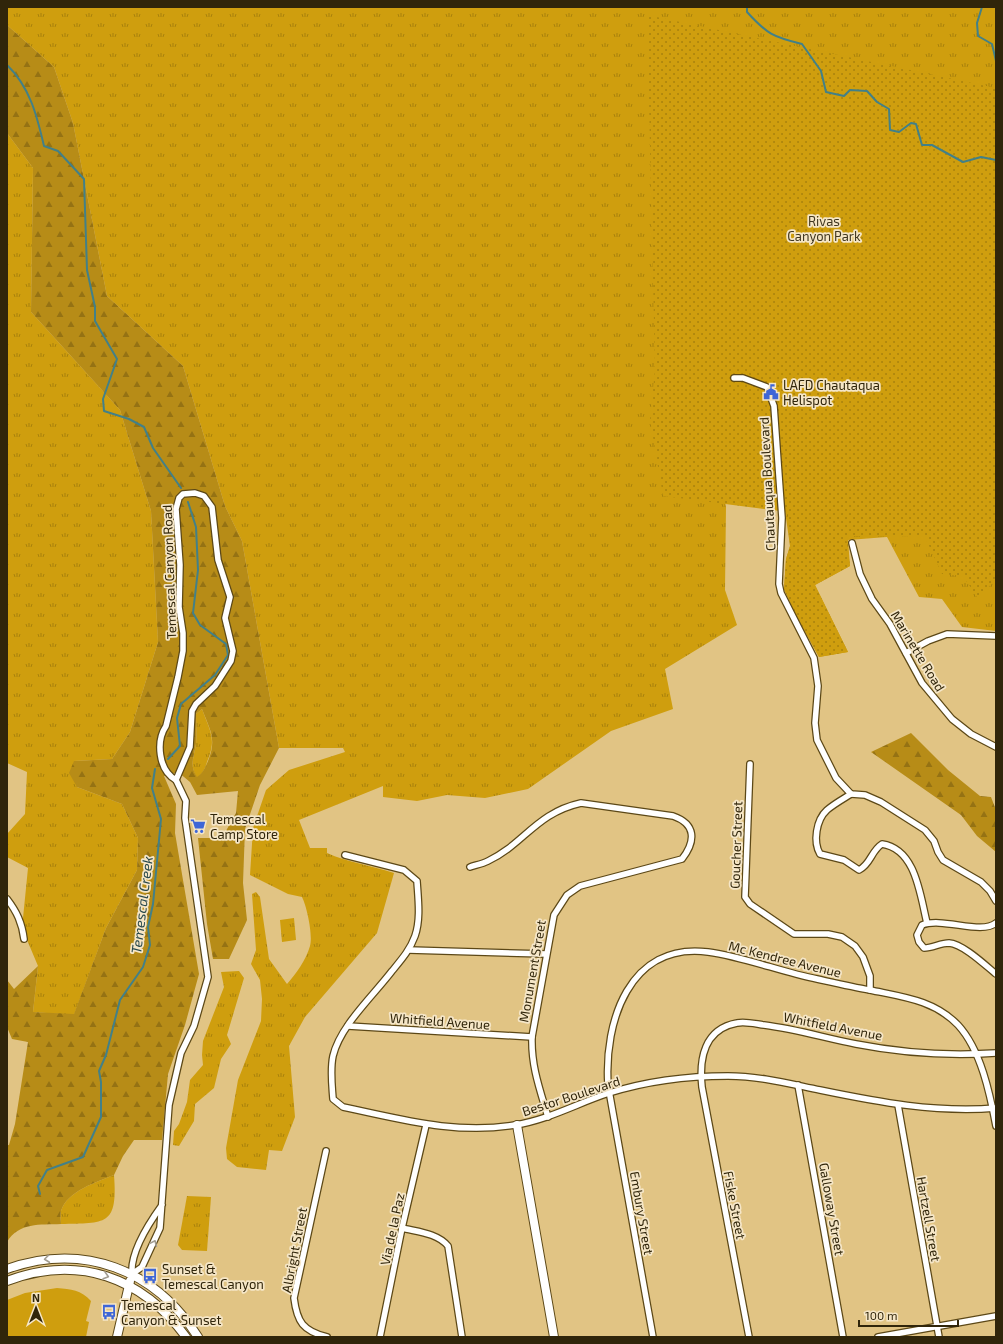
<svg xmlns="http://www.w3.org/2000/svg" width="1003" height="1344" viewBox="0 0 1003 1344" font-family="'Exo 2',sans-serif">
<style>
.grass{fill:url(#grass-tufts)}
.forest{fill:url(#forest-firs);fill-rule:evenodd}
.park{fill:url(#park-dots)}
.pitch{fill:#cf9e0e}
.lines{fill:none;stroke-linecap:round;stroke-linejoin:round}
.stream{stroke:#428088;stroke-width:2}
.street-casing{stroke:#5c4817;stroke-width:8}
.secondary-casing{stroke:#5c4817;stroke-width:10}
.street{stroke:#fff;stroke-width:5.5}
.secondary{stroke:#fff;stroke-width:8}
.oneway{stroke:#a29d91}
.labels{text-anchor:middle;stroke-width:3.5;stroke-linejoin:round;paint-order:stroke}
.park-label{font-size:13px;fill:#413720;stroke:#f5e6c7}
.poi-label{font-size:13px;fill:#30250a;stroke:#f5e6c7;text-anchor:start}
.street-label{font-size:13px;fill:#30250a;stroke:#f5e6c7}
.water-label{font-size:14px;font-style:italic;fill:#28484c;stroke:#f5e6c7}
</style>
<defs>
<pattern id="grass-tufts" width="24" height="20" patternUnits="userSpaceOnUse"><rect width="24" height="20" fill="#cf9e0e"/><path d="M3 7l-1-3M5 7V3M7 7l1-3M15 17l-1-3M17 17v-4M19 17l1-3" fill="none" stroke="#a8810c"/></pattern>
<pattern id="forest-firs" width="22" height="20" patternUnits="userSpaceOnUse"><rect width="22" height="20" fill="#b78c17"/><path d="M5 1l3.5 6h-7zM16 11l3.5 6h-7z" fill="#957213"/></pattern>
<pattern id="park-dots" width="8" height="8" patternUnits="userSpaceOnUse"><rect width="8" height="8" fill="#cf9e0e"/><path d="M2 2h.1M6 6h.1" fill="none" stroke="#a8810c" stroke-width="1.8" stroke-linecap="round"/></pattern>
</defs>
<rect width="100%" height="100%" fill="#e1c484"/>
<g class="grass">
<path d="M7,7H996V88L982,134L996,192V631L962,627L942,599L919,597L887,537L848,540L850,566L815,585L848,652L819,657L796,615L784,589L786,559L790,546L784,504L709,422L726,507L725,590L737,625L665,669L673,709L611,731L528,789L485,798L447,795L417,801L383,797V786L299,820L310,848H327V853C347,862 373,866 394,873L377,933L305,1017L289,1046L295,1117L282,1151L269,1150L266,1170L237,1167L227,1159L226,1148L238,1080L261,1021L262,999L260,980L251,964L256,950L252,894L256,892L260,897L269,959L287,984C296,974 306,960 310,946C313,935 307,907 302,897L288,894L250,875L253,828L266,790L289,770L345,752L343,748H279L242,541L225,506L183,366L107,296L73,123L54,67L7,25Z"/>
<polygon points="7,133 33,168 31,312 120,410 151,511 158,642 130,732 112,759 74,761 77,787 122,804 138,838 137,870 106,928 74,1015 33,1012 38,966 22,928 28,868 7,857 7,834 25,814 27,772 7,763"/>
<path d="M202,709C210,731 217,739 207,762C205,769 203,773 197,778C189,765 194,757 196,744C197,734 196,724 196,714Z"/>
<polygon points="294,918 296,940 282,942 280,920"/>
<polygon points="239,971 244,978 227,1035 231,1044 221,1059 214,1088 195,1104 194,1121 179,1146 173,1145 174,1131 179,1124 187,1102 190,1080 203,1065 202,1055 203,1041 224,987 221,972"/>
<path d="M114,1175C118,1226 106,1223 61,1224C61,1220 60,1215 61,1211C67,1191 97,1182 114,1175Z"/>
<polygon points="187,1196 211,1197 207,1251 182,1250 178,1245"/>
</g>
<g class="forest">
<path d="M7,25L54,67L73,123L107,296L183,366L225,506L242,541L279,748L260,785L245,829L243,883L247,920L229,959H213L207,924L198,838H222L236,813L238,791L197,795L190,782L178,772L164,776L176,804L175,833L199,974L185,1025L168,1074L162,1140H134L123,1156L114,1175C97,1182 67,1191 61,1211C60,1215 61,1220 61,1224C40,1225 19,1222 7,1242V1145H9L15,1124L28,1042L12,1039L7,1027V980L14,989L38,966L33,1012L74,1014L106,928L137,870L138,838L122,804L77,787L69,773L74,761L112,759L130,732L158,642L151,511L120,410L31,312L33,168L7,133ZM202,709C210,730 217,739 208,761C205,768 203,773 197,777C189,765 194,757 196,744C197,734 196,724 196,714Z"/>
<polygon points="911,733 948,770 980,796 991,797 996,810 996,852 977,836 961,815 871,752"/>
</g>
<polygon class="park" points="647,15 996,88 996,577 979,600 963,576 942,574 925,537 846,536 850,566 815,585 848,652 819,657 796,615 784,589 786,559 790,546 788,512 663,496 650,420 655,369"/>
<path class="pitch" d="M57,1288C71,1289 81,1290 91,1301L86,1321L89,1322L86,1337H7V1300L25,1293Z"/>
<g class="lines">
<g class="stream">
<path d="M747,7V12C767,34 773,37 802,44L821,71L826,92L844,96L850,90L867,91L877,102L889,109L890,130L899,132L911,123L916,124L922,145H932L963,162L981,157L996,160"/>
<polyline points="982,7 977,23 978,36 992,44 996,61"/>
<path d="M7,65C30,87 37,116 44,146L58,151L84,179L87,270L95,307V321L117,359L103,399L104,411L129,419L144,427L153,448L181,488"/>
<polyline points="168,759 180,746 177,718 181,704 215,675 228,655 226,644 200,625 193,613 198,570 196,527 188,502"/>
<polyline points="40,1194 38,1186 47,1170 83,1157 101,1117 101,1082 99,1071 106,1055 120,1000 143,967 150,945 148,927 153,904 161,819 152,788 155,769"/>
</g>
<g class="street-casing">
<g id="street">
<polyline points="734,378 743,378 767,387 774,406 782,518 779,584 781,593 814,658 818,686 815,723 817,740 836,778 851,794 865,795 881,802 925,830 934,841 938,852 943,860 981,882 990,891 996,901"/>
<path d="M195,493L204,496L212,507L218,560L230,597L225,618L233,651L231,661L215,686L196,704L192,711L190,747L176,780C158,770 156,741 166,726L178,677L183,651V633L179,607L180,565L176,509L179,498L183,494Z"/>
<polyline points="852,543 860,574 872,599 890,624 922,683 952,719 971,734 996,747"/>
<polyline points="906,653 928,641 947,634 996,636"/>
<polyline points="750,764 745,897 750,904 794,934 828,934 842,937 855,946 863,957 870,976 870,990"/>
<path d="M851,794C843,799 834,804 827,810C816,820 813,842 820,854L844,860L859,870C871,864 871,851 882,844C916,849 920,895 927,923"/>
<path d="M345,855L404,870L417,881C418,898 421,919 415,936C410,950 401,960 392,971C373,996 340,1026 333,1056C330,1070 332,1085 333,1099L343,1107C401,1119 456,1135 515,1125C548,1120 578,1103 609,1093C647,1081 689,1076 728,1076C760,1076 790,1084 820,1090C878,1102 936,1113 996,1108"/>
<path d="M470,867C476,865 482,864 488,861C524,844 536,813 581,803L673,816C696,824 696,841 682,859L580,886L567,895L554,915L532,1037C531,1066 540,1090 548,1117"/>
<path d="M7,899C17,912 22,923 24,939"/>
<path d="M996,923C981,935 943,917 922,925L917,935L919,942L924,948C933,948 940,943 949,943C963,944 985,965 996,974"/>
<polyline points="409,950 546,954"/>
<polyline points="348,1026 532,1037"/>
<polyline points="798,1085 843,1337"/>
<polyline points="898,1105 939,1337"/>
<path d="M326,1151L294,1298C297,1322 303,1331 327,1337"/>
<path d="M162,1205C149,1223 130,1252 132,1274L142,1267L160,1228L169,1105L181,1053L194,1026L208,977L185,818L186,801L176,780"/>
<path d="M402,1228C418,1232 437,1233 448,1246L462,1337"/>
<polyline points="380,1337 402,1228 426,1125"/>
<path d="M653,1337L608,1085C604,1022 629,942 708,952C745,957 781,972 817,979C835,983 852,987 870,990C903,997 934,1000 958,1025C981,1050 990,1094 996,1126"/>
<path d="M749,1337L702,1087C699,1059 704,1029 737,1023C745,1021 756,1024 764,1025C796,1029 825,1038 856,1044C902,1053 950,1056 996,1053"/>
<polyline points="878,1337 996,1316"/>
</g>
</g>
<g class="secondary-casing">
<g id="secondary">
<polyline points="517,1125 554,1337"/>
<path d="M7,1269C83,1242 155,1269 198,1337"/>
<path d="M7,1281C78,1254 142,1277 186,1337"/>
<polyline points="117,1337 130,1281"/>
</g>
</g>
<use href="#street" class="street"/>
<use href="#secondary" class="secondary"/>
</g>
<defs><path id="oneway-chevron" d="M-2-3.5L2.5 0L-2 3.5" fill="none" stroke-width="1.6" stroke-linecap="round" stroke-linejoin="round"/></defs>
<g class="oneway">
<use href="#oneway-chevron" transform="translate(154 1243) rotate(-66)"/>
<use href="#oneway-chevron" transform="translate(47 1259) rotate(173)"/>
<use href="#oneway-chevron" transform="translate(106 1276) rotate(16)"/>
</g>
<defs>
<g id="civic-bare" transform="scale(1.2)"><path d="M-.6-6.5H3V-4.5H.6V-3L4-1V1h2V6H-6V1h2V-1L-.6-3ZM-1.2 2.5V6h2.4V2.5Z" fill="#3e66d7" stroke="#f5e6c7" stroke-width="2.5" paint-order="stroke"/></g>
<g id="supermarket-bare" transform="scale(1.2)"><path d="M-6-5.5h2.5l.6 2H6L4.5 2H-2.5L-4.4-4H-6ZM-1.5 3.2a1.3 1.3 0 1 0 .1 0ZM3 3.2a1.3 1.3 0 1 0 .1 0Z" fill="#3e66d7" stroke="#f5e6c7" stroke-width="2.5" paint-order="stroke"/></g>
<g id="bus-bare" transform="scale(1.2)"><path d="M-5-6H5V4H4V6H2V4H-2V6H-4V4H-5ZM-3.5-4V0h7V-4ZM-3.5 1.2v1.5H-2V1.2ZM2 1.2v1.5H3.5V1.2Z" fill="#3e66d7" stroke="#f5e6c7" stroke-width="2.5" paint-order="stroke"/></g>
</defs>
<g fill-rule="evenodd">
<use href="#civic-bare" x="771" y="392"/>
<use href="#supermarket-bare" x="198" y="826"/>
<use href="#bus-bare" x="150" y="1276"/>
<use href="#bus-bare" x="109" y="1312"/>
</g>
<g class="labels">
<g class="park-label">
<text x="824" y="226">Rivas<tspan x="824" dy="15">Canyon Park</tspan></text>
</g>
<g class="poi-label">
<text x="783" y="390">LAFD Chautaqua<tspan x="783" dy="15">Helispot</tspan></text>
<text x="210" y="824">Temescal<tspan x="210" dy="15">Camp Store</tspan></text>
<text x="162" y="1274">Sunset &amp;<tspan x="162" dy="15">Temescal Canyon</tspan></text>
<text x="121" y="1310">Temescal<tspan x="121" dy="15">Canyon &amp; Sunset</tspan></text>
</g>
<g class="street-label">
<text transform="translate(767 484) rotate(-93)" y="5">Chautauqua Boulevard</text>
<text transform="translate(169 572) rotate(-92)" y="5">Temescal Canyon Road</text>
<text transform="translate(918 651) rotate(59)" y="5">Marinette Road</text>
<text transform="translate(736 845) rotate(-88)" y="5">Goucher Street</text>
<text transform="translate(785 959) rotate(14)" y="5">Mc Kendree Avenue</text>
<text transform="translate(532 971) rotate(-80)" y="5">Monument Street</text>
<text transform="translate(440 1021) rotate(4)" y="5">Whitfield Avenue</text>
<text transform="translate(833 1026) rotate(11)" y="5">Whitfield Avenue</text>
<text transform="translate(571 1096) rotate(-18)" y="5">Bestor Boulevard</text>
<text transform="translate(735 1205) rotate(79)" y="5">Fiske Street</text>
<text transform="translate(832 1209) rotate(80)" y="5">Galloway Street</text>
<text transform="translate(642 1213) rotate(80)" y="5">Embury Street</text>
<text transform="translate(929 1219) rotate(80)" y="5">Hartzell Street</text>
<text transform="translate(392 1229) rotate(-78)" y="5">Via de la Paz</text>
<text transform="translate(294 1250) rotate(-79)" y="5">Albright Street</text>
</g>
<g class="water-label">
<text transform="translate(142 905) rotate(-83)" y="5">Temescal Creek</text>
</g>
</g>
<rect width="1003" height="1344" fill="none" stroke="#30250a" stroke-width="16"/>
<g transform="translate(36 1308)" stroke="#f5e6c7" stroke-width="3" paint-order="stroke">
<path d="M0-3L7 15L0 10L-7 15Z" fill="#30250a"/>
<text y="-6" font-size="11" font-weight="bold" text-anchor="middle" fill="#30250a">N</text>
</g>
<path d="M859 1320v6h99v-6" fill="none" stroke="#30250a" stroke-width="2"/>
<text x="865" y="1320" font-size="12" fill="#30250a" stroke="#f5e6c7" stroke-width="3" paint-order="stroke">100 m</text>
</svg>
